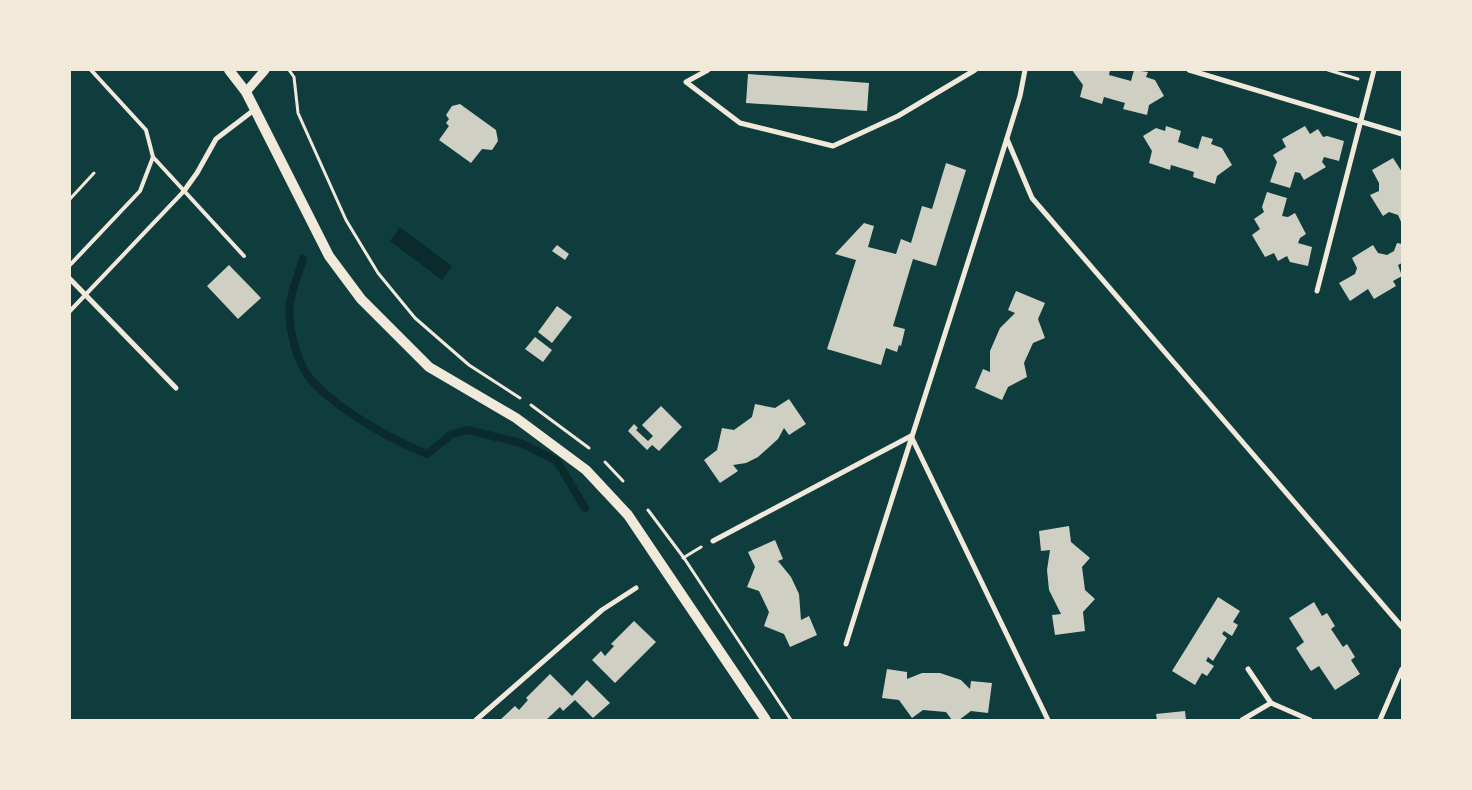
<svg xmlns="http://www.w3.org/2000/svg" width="1472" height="790" viewBox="0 0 1472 790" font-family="Rubik,sans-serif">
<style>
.water{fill:#0a2a2b}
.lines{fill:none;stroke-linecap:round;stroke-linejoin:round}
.stream{stroke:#0a2a2b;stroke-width:8}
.building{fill:#cfcfc3}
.path{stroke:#f1e9da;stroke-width:3}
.service{stroke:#f1e9da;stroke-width:4}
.minor{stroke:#f1e9da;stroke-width:5}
.tertiary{stroke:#f1e9da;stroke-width:9}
.secondary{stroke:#f1e9da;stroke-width:10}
</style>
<rect width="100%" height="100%" fill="#0f3d3e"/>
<polygon class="water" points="400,227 452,266 442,280 390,241"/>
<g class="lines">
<path class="stream" d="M303,259C299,273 292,289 290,303C287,326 297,366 314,383C342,412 390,439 427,454L452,434L468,430L521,443L557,461L585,508"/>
</g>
<g class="building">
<polygon points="1072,70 1110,70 1109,75 1131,81 1134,70 1148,72 1146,77 1155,80 1164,96 1149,105 1147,115 1123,109 1125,103 1104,97 1102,104 1080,97 1083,85"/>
<polygon points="748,74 869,83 867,111 746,103"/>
<polygon points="460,104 496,130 498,141 492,150 482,149 471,163 439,140 449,126 446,123 449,119 446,115 452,106"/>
<polygon points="1166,126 1181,131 1178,142 1198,149 1202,136 1213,139 1211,144 1222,148 1232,165 1217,176 1215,184 1193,177 1194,172 1171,165 1170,170 1149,163 1152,151 1143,136 1156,128 1165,131"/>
<polygon points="1305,126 1310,134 1318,129 1323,137 1327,136 1344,141 1339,161 1324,157 1322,162 1326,167 1304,180 1300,173 1295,172 1290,188 1270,182 1277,162 1273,155 1286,147 1282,139"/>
<polygon points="1393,158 1402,172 1402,224 1398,215 1389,212 1383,216 1370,195 1379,191 1379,183 1372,170"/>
<polygon points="946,163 966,170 936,266 913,259 893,326 905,329 901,346 899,345 897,352 886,348 881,365 827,349 856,260 835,254 864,223 874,226 868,247 896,254 901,239 911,243 922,206 932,209"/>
<polygon points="1267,192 1287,198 1282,216 1288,217 1295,213 1306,234 1300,238 1298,243 1312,247 1308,266 1290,262 1287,256 1278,261 1274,253 1265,257 1252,235 1260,229 1254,219 1264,212 1262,207"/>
<polygon points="1397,243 1402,244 1402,263 1398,265 1402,276 1393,281 1396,286 1374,299 1368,289 1350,301 1339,283 1355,274 1357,268 1352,258 1373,245 1378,253 1387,255 1394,251"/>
<polygon points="557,245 569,254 565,260 552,251"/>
<polygon points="229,265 261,298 238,319 207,286"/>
<polygon points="1016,291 1045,303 1038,319 1045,338 1033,343 1024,363 1027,377 1008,387 1002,400 975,388 983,369 990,372 990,351 1000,328 1015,313 1008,310"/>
<polygon points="557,306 572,317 552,343 538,332"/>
<polygon points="535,337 552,350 543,362 525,349"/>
<polygon points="789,399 806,424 789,435 784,428 778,439 758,457 746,463 733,465 738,471 720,483 704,460 717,450 722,428 734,430 752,417 755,404 775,408"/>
<polygon points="661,406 682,427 659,451 652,445 647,450 628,431 634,424 638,428 636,430 648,441 653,436 642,425"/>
<polygon points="1069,526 1071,542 1090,558 1082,567 1085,590 1095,599 1083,612 1085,631 1055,635 1052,615 1061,614 1049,590 1047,570 1050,550 1041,551 1039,531"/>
<polygon points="775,540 783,559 778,561 791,577 799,594 801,620 809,616 817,635 790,647 784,634 764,626 769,612 759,591 747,587 755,567 748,552"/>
<polygon points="1218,597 1240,611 1233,622 1238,625 1232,636 1224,631 1222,634 1227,638 1213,661 1208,657 1206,661 1214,666 1207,676 1202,673 1195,685 1172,671"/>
<polygon points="1314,602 1322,616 1327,613 1335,626 1331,629 1343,647 1347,644 1355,657 1351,660 1360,674 1335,690 1319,666 1311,671 1296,648 1304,642 1289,618"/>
<polygon points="634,621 656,642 615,683 592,660 601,651 605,656 614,646 611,644"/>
<polygon points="887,669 907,672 907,679 922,673 940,673 961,680 970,689 971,681 992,683 988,713 971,711 959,720 952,720 946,712 923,710 912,718 899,700 882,698"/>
<polygon points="550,674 572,696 587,680 610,703 593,718 575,700 563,711 560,707 546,720 500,720 515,706 519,710 528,700 526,698"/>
<polygon points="1185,711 1186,720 1157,720 1156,714"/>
</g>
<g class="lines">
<g class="path">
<polyline points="289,70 294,77 298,113 346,220 378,273 415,318 469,365 520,398"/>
<polyline points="1328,70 1358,79"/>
<polyline points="70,199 94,173"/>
<polyline points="531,405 589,448"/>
<polyline points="605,462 623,481"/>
<polyline points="648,510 684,558 791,720"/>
<polyline points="683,558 701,547"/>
</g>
<g class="service">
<polyline points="153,157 244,256"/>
<polyline points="70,265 140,191 153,157 146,130 91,70"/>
<polyline points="70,311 184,191"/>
</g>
<g class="minor">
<polyline points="708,70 686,82 740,123 833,146 898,116 975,70"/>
<polyline points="1189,70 1402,134"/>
<polyline points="1007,139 1032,198 1402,627"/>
<polyline points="184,191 197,173 216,139 254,110"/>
<polyline points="70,279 176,388"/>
<polyline points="1317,291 1374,70"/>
<polyline points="713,541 911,436 1048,720"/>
<path d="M846,644C903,461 964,279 1020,96L1025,70"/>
<polyline points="1248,669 1271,703"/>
<polyline points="476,720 602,610 636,588"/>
<polyline points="1242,720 1271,703 1310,720"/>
<polyline points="1380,720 1402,669"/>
</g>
<polyline class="tertiary" points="246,92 265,70"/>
<polyline class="secondary" points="229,70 246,92 329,256 361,299 429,367 516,418 586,470 628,515 766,720"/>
</g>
<rect width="1472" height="790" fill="none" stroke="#f1e9da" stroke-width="142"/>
</svg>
